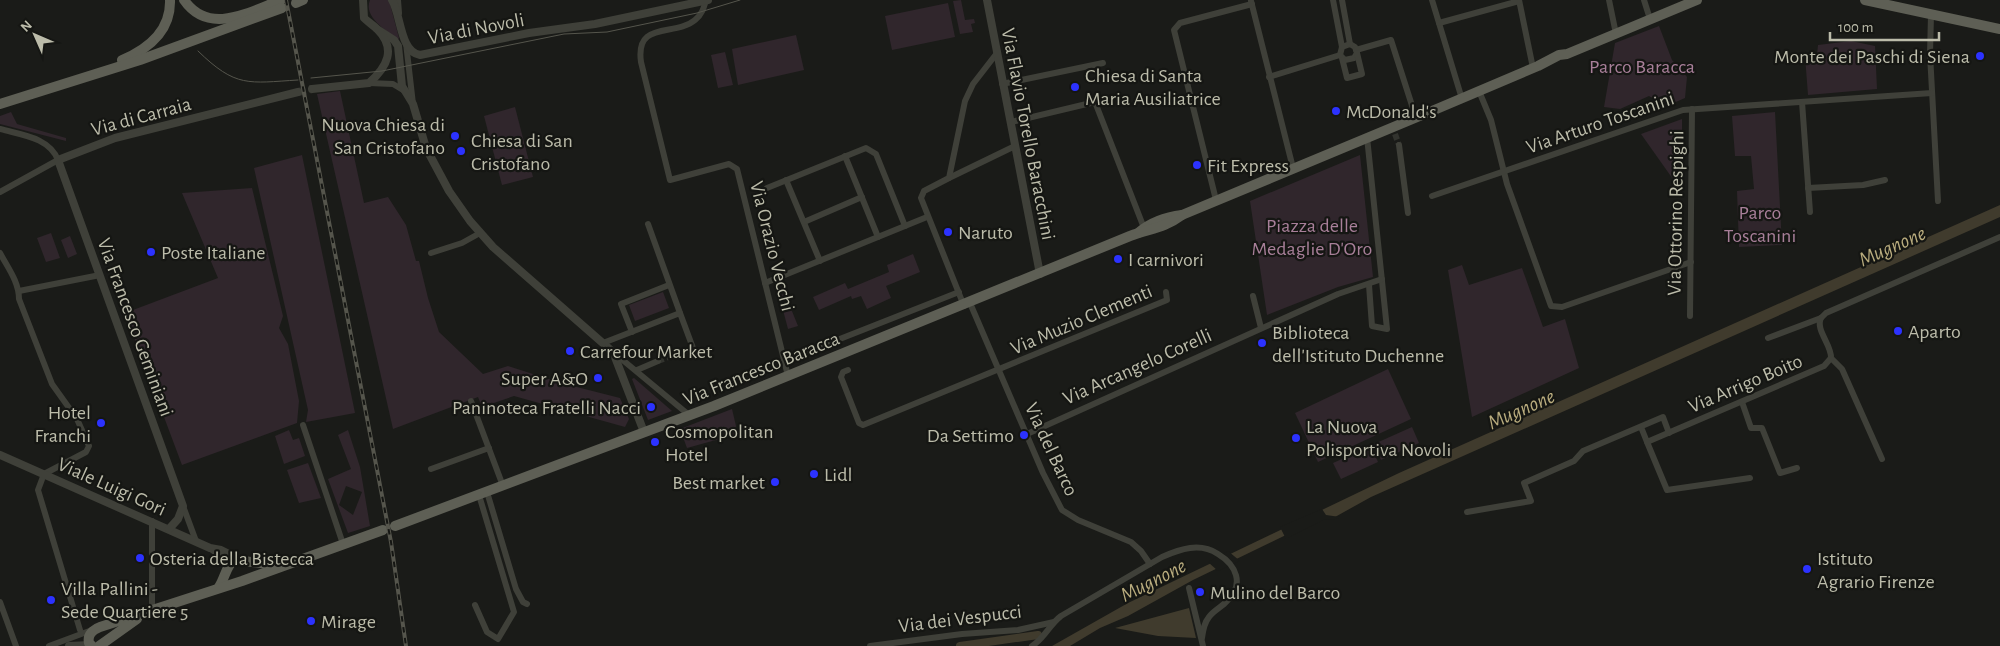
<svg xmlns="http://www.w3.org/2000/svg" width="2000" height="646" viewBox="0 0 2000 646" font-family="'Alegreya Sans',sans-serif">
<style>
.green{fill:#30262c;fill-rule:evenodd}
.water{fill:#403b2d}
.pier{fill:#1a1b18}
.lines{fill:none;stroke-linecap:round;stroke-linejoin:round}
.canal{stroke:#403b2d;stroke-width:8}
.minor-tunnel{stroke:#32332e;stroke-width:6;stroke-dasharray:6 3;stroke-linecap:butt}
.tertiary-tunnel{stroke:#32332e;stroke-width:8;stroke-dasharray:8 4;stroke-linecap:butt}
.minor{stroke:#3f4039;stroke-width:6}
.tertiary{stroke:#3f4039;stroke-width:8}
.primary{stroke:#5e5f55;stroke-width:10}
.tram{stroke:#55554c;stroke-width:1}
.rail-casing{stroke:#55554c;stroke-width:4}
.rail{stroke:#151613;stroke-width:2;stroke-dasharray:5.5;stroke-linecap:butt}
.poi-dot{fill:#2c32ff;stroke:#151613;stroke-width:2}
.labels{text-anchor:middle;stroke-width:4.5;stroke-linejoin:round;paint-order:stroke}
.street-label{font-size:20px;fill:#bcbcaa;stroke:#151613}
.poi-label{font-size:20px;fill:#bcbcaa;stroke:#151613;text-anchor:start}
.park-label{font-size:20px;fill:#a87f99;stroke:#151613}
.water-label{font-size:21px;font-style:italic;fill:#b9ac7e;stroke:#151613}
</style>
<rect width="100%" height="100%" fill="#1a1b18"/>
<g class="green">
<path d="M370,0H389L399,38L398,40C386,30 363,17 370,0Z"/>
<polygon points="961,0 965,20 974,19 975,23 971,24 973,32 960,34 953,1"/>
<polygon points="948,3 955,37 892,50 885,16"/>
<polygon points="1659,26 1672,60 1687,77 1685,98 1662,108 1660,102 1649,96 1620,109 1604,107 1615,43"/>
<polygon points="796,35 804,70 738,85 732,49"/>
<polygon points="1851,41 1875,46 1877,89 1808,95 1805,56 1817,55 1818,45"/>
<polygon points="725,52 733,85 718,88 711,55"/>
<polygon points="340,91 364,203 388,197 406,225 416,261 419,261 428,298 439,332 483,374 508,366 561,383 620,398 629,419 625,427 514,396 482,407 478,397 393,429 317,94"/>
<polygon points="515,107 533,177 502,185 484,116"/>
<polygon points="11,112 17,124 66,138 66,141 0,124 0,116"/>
<polygon points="1775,112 1782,245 1739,247 1737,191 1754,189 1751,156 1735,156 1732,116"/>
<polygon points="1682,119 1682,180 1675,182 1641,134"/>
<polygon points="302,155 355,413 306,422 308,410 254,168"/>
<polygon points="1360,155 1373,277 1338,287 1267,315 1250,201"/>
<polygon points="252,188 283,316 279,328 288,344 299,401 297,423 182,465 125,313 218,278 182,193"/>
<polygon points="51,233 60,258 46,262 37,238"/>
<polygon points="70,236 77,254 68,258 61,240"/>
<polygon points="913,254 920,272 886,286 891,298 867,309 861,296 852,299 851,296 819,310 813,297 845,283 848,289 889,272 887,265"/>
<polygon points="1462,265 1469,285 1522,268 1543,327 1565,319 1579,368 1472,417 1448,270"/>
<polygon points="663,292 669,308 635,321 629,305"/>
<polygon points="785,294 798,326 788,329 779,295"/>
<polygon points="1388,369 1411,419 1318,462 1295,413"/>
<polygon points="634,378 672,411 648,420 632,379"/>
<polygon points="732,409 736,426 734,435 687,448 680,429"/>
<polygon points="1412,427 1419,443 1381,460 1374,444"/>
<polygon points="289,430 293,440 299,438 305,456 284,464 275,436"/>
<path d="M348,430L360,467L370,526L348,533L328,479L351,469L338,435ZM346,486L362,492L353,515L339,505Z"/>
<polygon points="1371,446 1378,462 1341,479 1333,463"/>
<polygon points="308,463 321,498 299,503 287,470"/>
</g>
<g class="water">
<polygon points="2000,205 2000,217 1371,497 1335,517 1325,516 1193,580 1128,616 1100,628 1070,646 1052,646 1128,603 1399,473"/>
<polygon points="1189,608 1196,638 1158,636 1115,628"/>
</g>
<g class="pier">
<polygon points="1322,509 1326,515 1340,517 1335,520 1325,519 1286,539 1280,527"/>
<polygon points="1228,551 1240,561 1218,571 1208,562"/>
</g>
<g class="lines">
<polyline class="canal" points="960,646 1038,635"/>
<g class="minor-tunnel">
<polyline points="1395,134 1399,145"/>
<polyline points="658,361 671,356"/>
</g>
<polyline class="tertiary-tunnel" points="298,92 312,89"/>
<g class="minor">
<polyline points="398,0 399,13"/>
<path d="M706,0C704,7 702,15 695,20C675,37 635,20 641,62L670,180L729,164L737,169L788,376"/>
<polyline points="1333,0 1342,47 1340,55 1345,60 1354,58 1357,53 1355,47 1350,44 1342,47"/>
<polyline points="1342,0 1350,44"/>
<polyline points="1432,0 1462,99"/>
<polyline points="1519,0 1533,68"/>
<polyline points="1609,0 1616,34"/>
<polyline points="1644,0 1650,19"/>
<polyline points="1251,1 1293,168"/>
<polyline points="1931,15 1930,54 1938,201"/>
<polyline points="1439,23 1519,1"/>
<polyline points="406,43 413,104"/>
<polyline points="1356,50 1391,40 1416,118"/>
<polyline points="1342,58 1347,78 1362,74 1357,53"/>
<polyline points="1269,77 1340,55"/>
<polyline points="369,83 393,84 403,90"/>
<polyline points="1002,84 1103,63"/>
<polyline points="1479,91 1491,120 1507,184 1551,306 1562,307 1691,262"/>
<polyline points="1802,102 1810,212"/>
<polyline points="1011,122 1095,102 1144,228"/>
<path d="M0,129C21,135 49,137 58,160L0,192"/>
<polyline points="1367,137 1387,329 1372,326 1369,285"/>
<polyline points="1399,145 1408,213"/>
<polyline points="845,156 878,237"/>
<polyline points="949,178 1015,146"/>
<polyline points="786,180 820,261"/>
<polyline points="767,188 866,148 876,154 905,226"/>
<polyline points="1808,188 1863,185 1885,180"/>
<polyline points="1432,196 1683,110 1932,93"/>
<polyline points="1216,200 1174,30 1180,23 1252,4"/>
<polyline points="804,222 862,197"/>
<polyline points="648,224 680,313"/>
<path d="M0,253C8,268 19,282 19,299L52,384L77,419L89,446L86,452L44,474L38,490L80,630"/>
<polyline points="431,253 462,243 480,233"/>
<polyline points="765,283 927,217"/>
<polyline points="19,291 100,275"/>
<polyline points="1253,296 1261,328"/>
<polyline points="970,303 1043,473 1062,510 1078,520 1131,542 1141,551 1150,564"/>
<polyline points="964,306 921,198 924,191 949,178 965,101 973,84 997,53"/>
<polyline points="1690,316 1692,109"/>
<path d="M1821,318C1815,330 1832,345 1831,358L1842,369L1882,459"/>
<polyline points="632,332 621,304 669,285"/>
<polyline points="1768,338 1821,318 1826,313 2000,237"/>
<polyline points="603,343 680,313 693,348 671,356"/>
<polyline points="613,352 689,415"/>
<polyline points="784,361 959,292"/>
<polyline points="637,370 658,361"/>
<polyline points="848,370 843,372 841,377 859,423 863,425 1167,300 1166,292"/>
<polyline points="471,401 503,486"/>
<polyline points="1742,402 1751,428 1762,428 1780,473 1797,468"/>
<polyline points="303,425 343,544"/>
<polyline points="1641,427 1647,442 1824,366 1831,358"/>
<polyline points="1027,434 1338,294 1382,279"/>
<polyline points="1647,442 1667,490 1750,478"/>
<polyline points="431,469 489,448"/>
<polyline points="487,492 516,589 523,602 527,604"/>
<polyline points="183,506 196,541"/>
<polyline points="1467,512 1531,501 1524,483 1574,461 1583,451 1663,417 1669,433"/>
<polyline points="152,521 152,611"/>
<polyline points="211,549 223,559 228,569"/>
<polyline points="1189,588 1203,646"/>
<polyline points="0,602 16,646"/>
<polyline points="475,605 487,632 498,639 514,612 479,495"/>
<polyline points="49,646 92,630"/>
<polyline points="870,646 962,634 1018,630 1054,622"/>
<path d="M1032,646C1045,638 1049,625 1061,616L1162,557C1180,549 1200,542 1218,554C1236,565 1245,584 1227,601C1222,607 1214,610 1209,617C1204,623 1203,630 1202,638"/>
</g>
<g class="tertiary">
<path d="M392,0C401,15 400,52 420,55L529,33L595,24L708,0"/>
<polyline points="987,0 1040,274"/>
<polyline points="377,29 394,40 398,46 402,86 413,104 426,148 449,191 470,221 493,247 613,352 644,432"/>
<path d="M312,89L369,83C387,67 397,49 377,29C373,25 368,22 364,18L363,0"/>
<polyline points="0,455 210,548 221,550 239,559"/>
<polyline points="169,529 178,519 183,506 58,160 115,138 298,92"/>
<polyline points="69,646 90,645"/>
</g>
<g class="primary">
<path d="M184,0C209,36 249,12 281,0"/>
<polyline points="1865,0 2000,29"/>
<polyline points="296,3 303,0"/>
<path d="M122,60C148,49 171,31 170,0"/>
<polyline points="0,104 140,60 282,8"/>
<path d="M1138,233C1151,222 1165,217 1182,215"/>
<path d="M395,526L714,406L1130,236C1151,228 1163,229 1182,215L1439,108L1538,66L1559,55L1567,54L1697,0"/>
<path d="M219,587C225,578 226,566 234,560L278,565"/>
<path d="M92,646L89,643C87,634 93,630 100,627L242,581L383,530"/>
<polyline points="99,646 137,619"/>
</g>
<g class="tram">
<path d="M198,51C236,88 248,83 298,80"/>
<polyline points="311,78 382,71 564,34 607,32 697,13 740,0"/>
</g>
<g class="rail-casing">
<polyline id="rail" points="286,0 391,542 406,646"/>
</g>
<use href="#rail" class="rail"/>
</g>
<g class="poi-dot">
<circle cx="1980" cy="56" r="5"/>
<circle cx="1075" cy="87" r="5"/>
<circle cx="1336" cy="111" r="5"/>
<circle cx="455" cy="136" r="5"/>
<circle cx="461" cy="151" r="5"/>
<circle cx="1197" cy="165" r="5"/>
<circle cx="948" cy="232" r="5"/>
<circle cx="151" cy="252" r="5"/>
<circle cx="1118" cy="259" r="5"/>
<circle cx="1898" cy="331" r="5"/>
<circle cx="1262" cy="343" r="5"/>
<circle cx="570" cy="351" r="5"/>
<circle cx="598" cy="378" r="5"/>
<circle cx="651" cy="407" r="5"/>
<circle cx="101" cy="423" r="5"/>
<circle cx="1024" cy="435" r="5"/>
<circle cx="1296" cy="438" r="5"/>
<circle cx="655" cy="442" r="5"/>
<circle cx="814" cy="474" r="5"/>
<circle cx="775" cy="482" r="5"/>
<circle cx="140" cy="558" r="5"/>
<circle cx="1807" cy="569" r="5"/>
<circle cx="1200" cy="592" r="5"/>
<circle cx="51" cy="600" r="5"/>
<circle cx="311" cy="621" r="5"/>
</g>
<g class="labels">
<g class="street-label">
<text transform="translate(476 28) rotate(-11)" y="7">Via di Novoli</text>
<text transform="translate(141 116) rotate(-15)" y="7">Via di Carraia</text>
<text transform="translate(1600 122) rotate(-19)" y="7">Via Arturo Toscanini</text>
<text transform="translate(1029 134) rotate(79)" y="7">Via Flavio Torello Baracchini</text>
<text transform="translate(1675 213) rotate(-89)" y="7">Via Ottorino Respighi</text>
<text transform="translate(773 246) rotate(76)" y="7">Via Orazio Vecchi</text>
<text transform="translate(1081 319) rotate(-23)" y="7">Via Muzio Clementi</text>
<text transform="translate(136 327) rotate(70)" y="7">Via Francesco Geminiani</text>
<text transform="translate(1137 366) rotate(-24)" y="7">Via Arcangelo Corelli</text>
<text transform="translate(761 368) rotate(-22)" y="7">Via Francesco Baracca</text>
<text transform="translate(1745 383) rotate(-23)" y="7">Via Arrigo Boito</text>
<text transform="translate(1052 449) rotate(65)" y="7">Via del Barco</text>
<text transform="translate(112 486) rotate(24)" y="7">Viale Luigi Gori</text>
<text transform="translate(960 618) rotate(-7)" y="7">Via dei Vespucci</text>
</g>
<g class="poi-label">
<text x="1970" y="63" text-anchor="end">Monte dei Paschi di Siena</text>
<text x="1085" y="82">Chiesa di Santa<tspan x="1085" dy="23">Maria Ausiliatrice</tspan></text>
<text x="1346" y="118">McDonald's</text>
<text x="445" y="131" text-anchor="end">Nuova Chiesa di<tspan x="445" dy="23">San Cristofano</tspan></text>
<text x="471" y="147">Chiesa di San<tspan x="471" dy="23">Cristofano</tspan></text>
<text x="1207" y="172">Fit Express</text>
<text x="958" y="239">Naruto</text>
<text x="161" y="259">Poste Italiane</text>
<text x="1128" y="266">I carnivori</text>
<text x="1908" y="338">Aparto</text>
<text x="1272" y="339">Biblioteca<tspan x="1272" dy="23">dell'Istituto Duchenne</tspan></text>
<text x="580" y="358">Carrefour Market</text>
<text x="588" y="385" text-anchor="end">Super A&amp;O</text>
<text x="641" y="414" text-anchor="end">Paninoteca Fratelli Nacci</text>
<text x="91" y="419" text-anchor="end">Hotel<tspan x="91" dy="23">Franchi</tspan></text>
<text x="1306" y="433">La Nuova<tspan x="1306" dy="23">Polisportiva Novoli</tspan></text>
<text x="665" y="438">Cosmopolitan<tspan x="665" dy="23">Hotel</tspan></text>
<text x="1014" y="442" text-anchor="end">Da Settimo</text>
<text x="824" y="481">Lidl</text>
<text x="765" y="489" text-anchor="end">Best market</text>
<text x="150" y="565">Osteria della Bistecca</text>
<text x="1817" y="565">Istituto<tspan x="1817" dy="23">Agrario Firenze</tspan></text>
<text x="61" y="595">Villa Pallini -<tspan x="61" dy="23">Sede Quartiere 5</tspan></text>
<text x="1210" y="599">Mulino del Barco</text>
<text x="321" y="628">Mirage</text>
</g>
<g class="park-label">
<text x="1642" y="73">Parco Baracca</text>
<text x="1760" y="219">Parco<tspan x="1760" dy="23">Toscanini</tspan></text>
<text x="1312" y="232">Piazza delle<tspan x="1312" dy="23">Medaglie D'Oro</tspan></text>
</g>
<g class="water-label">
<text transform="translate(1892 246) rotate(-24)" y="7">Mugnone</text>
<text transform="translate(1521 409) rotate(-24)" y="7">Mugnone</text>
<text transform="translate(1153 580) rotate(-27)" y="7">Mugnone</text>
</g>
</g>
<g transform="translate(35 35) rotate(315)" stroke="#151613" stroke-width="4" paint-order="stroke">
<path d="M0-4L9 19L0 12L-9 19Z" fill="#bcbcaa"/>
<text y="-8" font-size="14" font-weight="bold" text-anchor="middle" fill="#bcbcaa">N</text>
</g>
<path d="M1830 32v8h109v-8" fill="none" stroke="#bcbcaa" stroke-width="2.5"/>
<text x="1838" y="32" font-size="15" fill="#bcbcaa" stroke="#151613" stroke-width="4" paint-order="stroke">100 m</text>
</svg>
